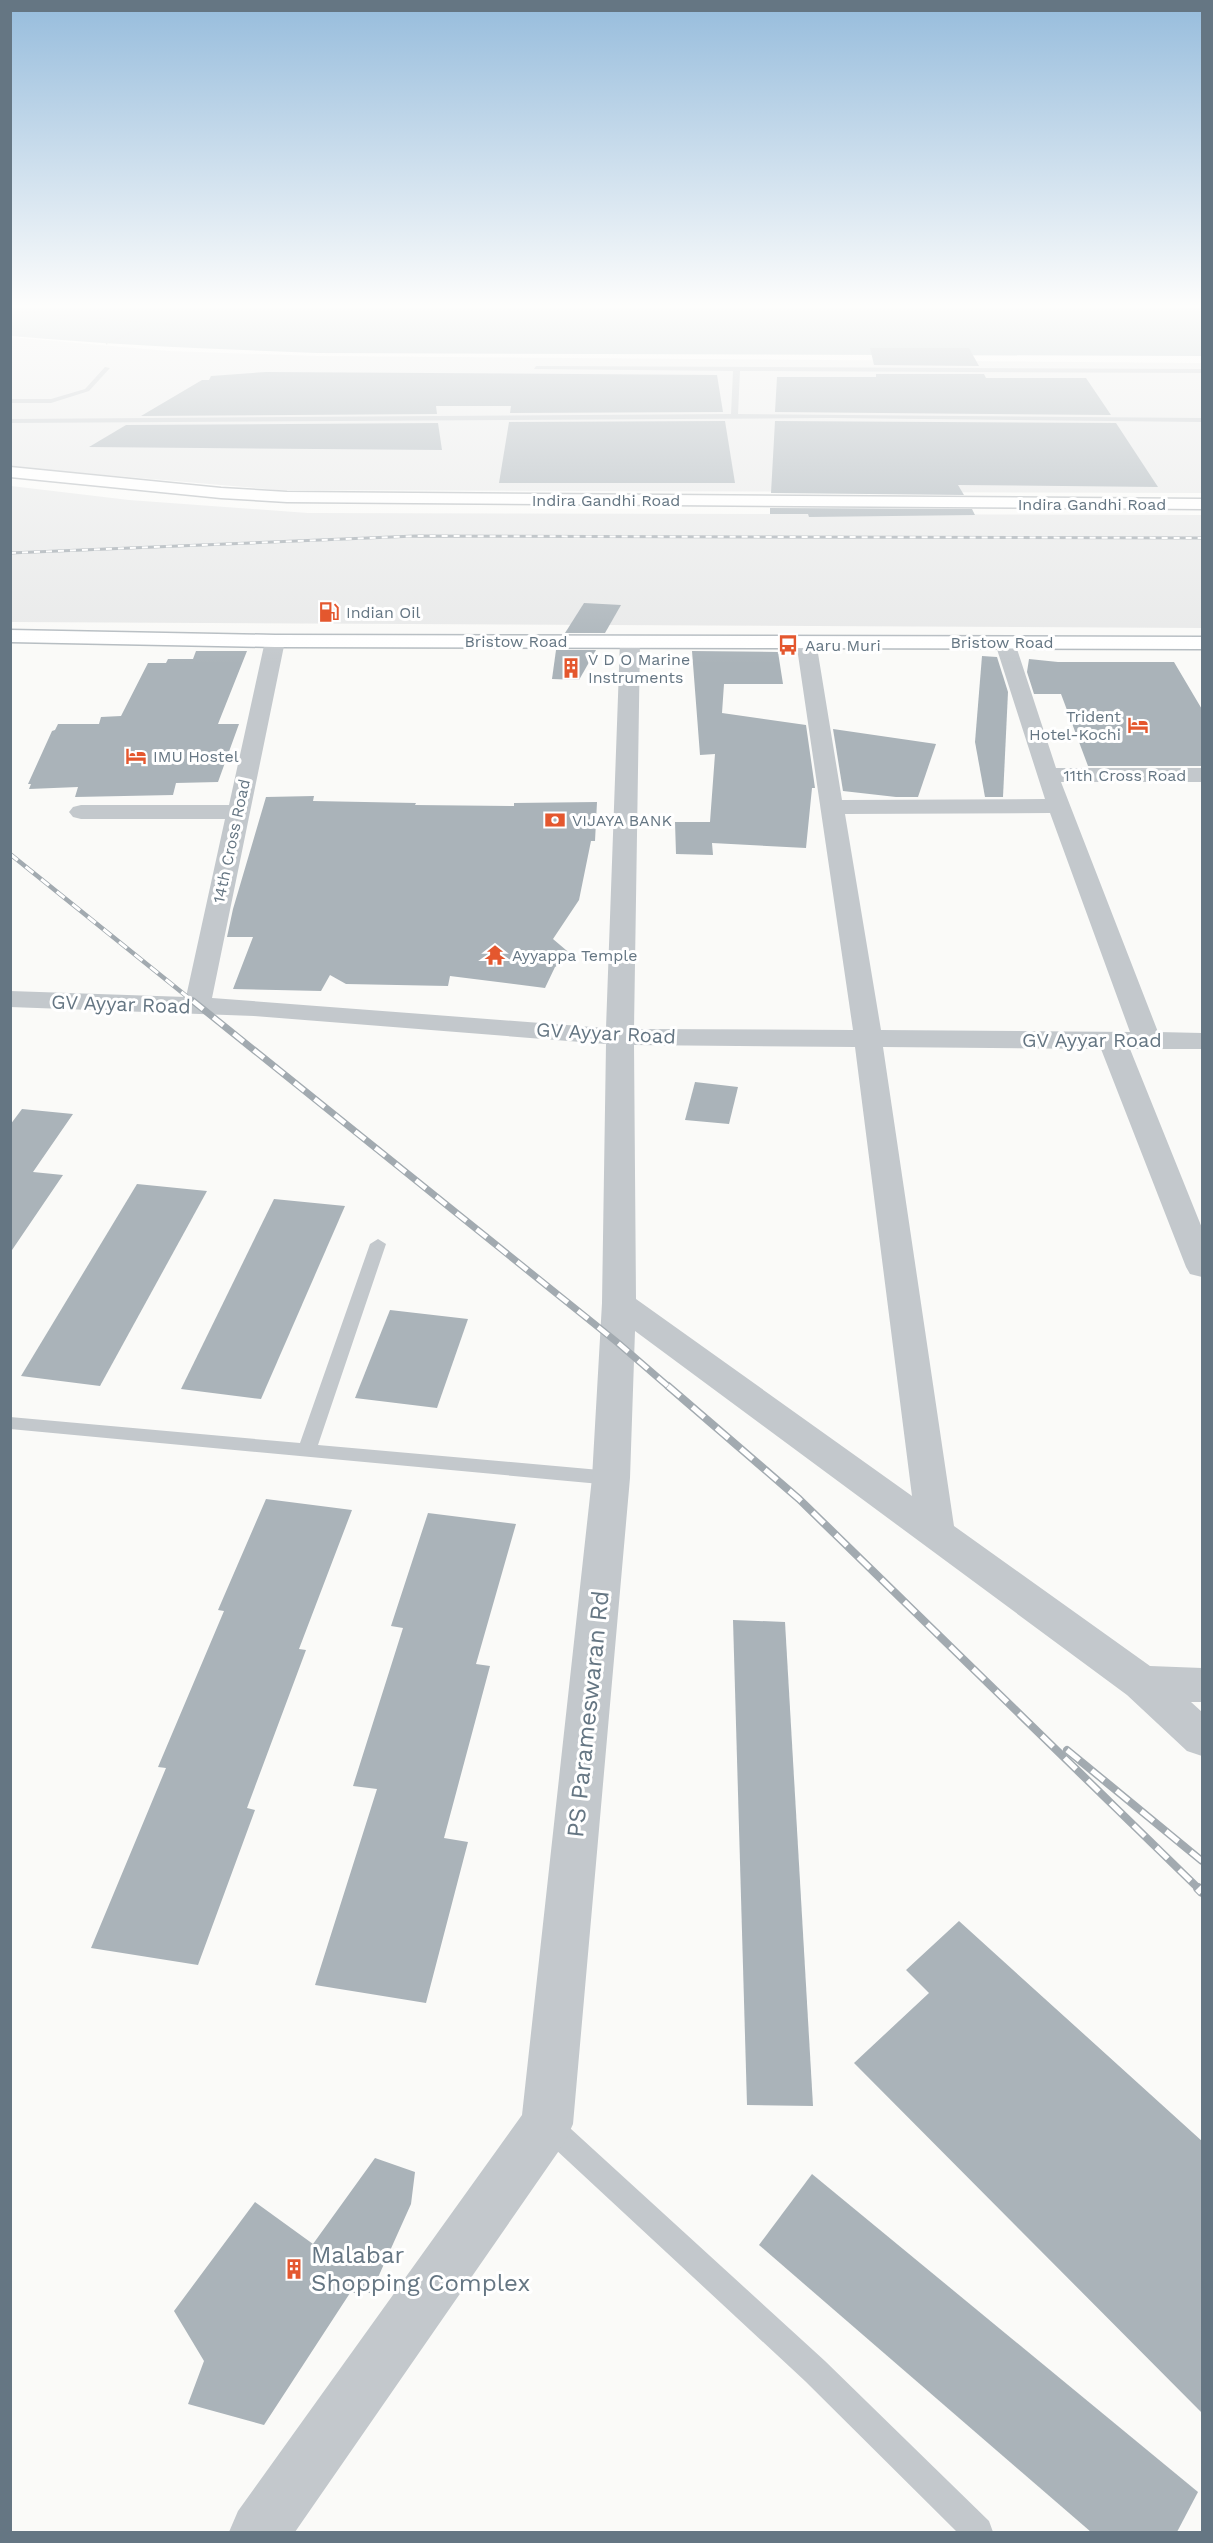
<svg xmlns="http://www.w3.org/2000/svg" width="1213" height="2543" viewBox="0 0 1213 2543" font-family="'Work Sans',sans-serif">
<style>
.built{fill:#e8e9e9}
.water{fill:#bbc7cb}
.building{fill:#aab3b9}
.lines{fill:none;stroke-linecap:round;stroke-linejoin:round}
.secondary-casing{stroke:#b3babf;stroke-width:3}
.highway-casing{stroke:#b4b9bd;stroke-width:3}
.path{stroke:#bbbfc2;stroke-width:1.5;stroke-dasharray:1.5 1.5;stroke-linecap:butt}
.lane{fill:#c3c8cc;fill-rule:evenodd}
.street{fill:#c3c8cc;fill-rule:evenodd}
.secondary{fill:#fff;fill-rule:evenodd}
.highway{fill:#fff;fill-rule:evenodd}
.rail-far4-casing{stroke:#a2aab0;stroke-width:3}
.rail-far3-casing{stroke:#a2aab0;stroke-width:4.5}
.rail-far2-casing{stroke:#a2aab0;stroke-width:7}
.rail-far1-casing{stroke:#a2aab0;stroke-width:8}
.rail-casing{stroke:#a2aab0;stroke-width:10}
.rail-far4{stroke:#fff;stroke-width:2;stroke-dasharray:6;stroke-linecap:butt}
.rail-far3{stroke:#fff;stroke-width:3;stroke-dasharray:10;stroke-linecap:butt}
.rail-far2{stroke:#fff;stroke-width:4.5;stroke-dasharray:13;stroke-linecap:butt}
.rail-far1{stroke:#fff;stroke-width:5;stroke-dasharray:16;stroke-linecap:butt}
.rail{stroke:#fff;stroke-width:8;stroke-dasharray:22;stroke-linecap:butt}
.labels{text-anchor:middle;stroke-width:6;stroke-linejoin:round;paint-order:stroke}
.far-street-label{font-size:16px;fill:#657683;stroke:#fff}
.far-poi-label{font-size:16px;fill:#657683;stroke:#fff;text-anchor:start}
.street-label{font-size:20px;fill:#657683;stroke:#fff}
.near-street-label{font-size:24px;fill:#657683;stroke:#fff}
.near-poi-label{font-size:24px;fill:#657683;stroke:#fff;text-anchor:start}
</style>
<rect width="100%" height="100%" fill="#fafaf8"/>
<g class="built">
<polygon points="10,337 168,351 318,356 1202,363 1202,493 278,490 11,467"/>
<polygon points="11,486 129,500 308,513 1202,515 1202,628 11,622"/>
</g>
<path class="water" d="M10,308H1202V356L317,353C215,349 113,345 11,336Z"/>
<g class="building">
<polygon points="870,348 969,348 979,366 874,365"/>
<polygon points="266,372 717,375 723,412 510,413 511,406 436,406 437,414 141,416 202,380 209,380 211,376"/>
<polygon points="876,374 984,374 986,378 1086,378 1111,415 775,412 777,377 876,377"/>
<polygon points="725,421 735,483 499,483 509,422"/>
<polygon points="775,421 1116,423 1158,487 958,485 964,495 771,493"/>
<polygon points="438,423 442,450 89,447 126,425"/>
<polygon points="770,508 972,509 975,515 809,517 808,514 770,514"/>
<polygon points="584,603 621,605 605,633 565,633"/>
<polygon points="556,650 596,650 579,680 552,679"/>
<polygon points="196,651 247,651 218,724 239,724 218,782 176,783 173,795 75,797 78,787 29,789 31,784 28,784 52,731 55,730 58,724 99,724 101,717 121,716 148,663 166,663 168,659 193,659"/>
<polygon points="692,651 778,652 783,684 724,684 722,713 806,725 815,788 812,788 806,848 712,843 713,855 676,854 675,822 710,822 715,754 700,755"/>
<polygon points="982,656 997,657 1008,692 1003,797 985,797 975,742"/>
<polygon points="1029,659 1058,662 1174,662 1203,711 1203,766 1088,766 1061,694 1034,694 1027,672"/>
<polygon points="833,729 936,744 918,797 896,797 843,791"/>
<polygon points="314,796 313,801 416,803 415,805 514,806 514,803 597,802 595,841 591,841 579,900 553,939 573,956 555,967 545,988 450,976 448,986 346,984 330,975 321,991 233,989 253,937 227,937 233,909 266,797"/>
<polygon points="695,1082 738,1087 729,1124 685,1120"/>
<polygon points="22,1109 73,1114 33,1172 63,1175 10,1253 10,1125"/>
<polygon points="137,1184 207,1191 100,1386 21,1376"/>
<polygon points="274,1199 345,1206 261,1399 181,1389"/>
<polygon points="390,1310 468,1319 437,1408 355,1398"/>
<polygon points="266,1499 352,1510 299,1649 306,1650 247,1808 255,1810 198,1965 91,1948 166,1768 158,1767 224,1611 218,1610"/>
<polygon points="428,1513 516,1524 476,1664 490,1666 444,1838 468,1842 426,2003 315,1985 377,1789 353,1786 403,1628 391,1626"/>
<polygon points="733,1620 785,1622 813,2106 747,2105"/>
<polygon points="959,1921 1203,2142 1203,2414 854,2063 929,1993 906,1970"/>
<polygon points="375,2158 415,2172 411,2204 371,2293 350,2293 264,2425 188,2404 204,2361 174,2311 255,2202 313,2244"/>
<polygon points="812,2174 1198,2492 1177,2532 1091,2532 759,2245"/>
</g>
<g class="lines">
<g class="secondary-casing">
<polygon id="secondary" points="10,630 275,635 1202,637 1202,649 275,647 10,642"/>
</g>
<g class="highway-casing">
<polygon id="highway" points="10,467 221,488 287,492 1202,499 1202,509 287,502 221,498 10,477"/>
</g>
<g class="path">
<polyline points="10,311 175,325"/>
<polyline points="19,336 68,316"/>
<polyline points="106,344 151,323"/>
</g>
<g class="lane">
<polygon points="536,366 1202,369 1202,373 740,371 738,414 1202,418 1202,422 829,418 10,423 10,419 731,414 733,371 534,369"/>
<polygon points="105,367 110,368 89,391 51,403 10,403 10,399 51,399 85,389"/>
<polygon points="378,1239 386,1244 318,1445 611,1471 618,1473 620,1478 618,1483 611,1485 10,1429 10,1417 300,1443 370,1244"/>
<polygon points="550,2114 559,2118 825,2361 989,2521 993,2532 957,2532 805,2381 541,2136 537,2127 541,2118"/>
</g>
<path class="street" d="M275,635L282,637L285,641L212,998L606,1028L620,641L623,637H637L640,641L634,1029L853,1030L796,641L799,637H813L816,641L842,800L1045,799L995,643L998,639H1012L1015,643L1056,768H1202V782H1061L1158,1032L1202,1033V1049H1130L1202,1228V1277L1190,1274L1186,1267L1101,1049L883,1047L954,1526L1150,1666L1202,1668V1702H1191L1202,1712V1756L1187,1751L1127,1695L635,1331L630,1478L573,2124L565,2142L295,2532H229L238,2511L522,2115L592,1478L602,1303L606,1044L254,1016L10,1007V991L186,997L225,819H81L73,817L69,812L73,807L81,805H229L265,641L268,637ZM1050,813L1130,1032L881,1030L845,814ZM634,1045L855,1047L912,1496L636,1299Z"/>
<use href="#secondary" class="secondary"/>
<use href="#highway" class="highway"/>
<g class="rail-far4-casing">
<polyline id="rail-far4" points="10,553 415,536 1202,538"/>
</g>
<g class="rail-far3-casing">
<polyline id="rail-far3" points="10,854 195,1003"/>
</g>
<g class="rail-far2-casing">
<polyline id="rail-far2" points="193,1001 618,1343 670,1388"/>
</g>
<g class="rail-far1-casing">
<g id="rail-far1">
<polyline points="668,1386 799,1499 1199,1889"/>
<polyline points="1067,1750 1202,1861"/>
</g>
</g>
<g class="rail-casing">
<polyline id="rail" points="1198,1888 1202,1892"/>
</g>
<use href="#rail-far4" class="rail-far4"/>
<use href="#rail-far3" class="rail-far3"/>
<use href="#rail-far2" class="rail-far2"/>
<use href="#rail-far1" class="rail-far1"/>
<use href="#rail" class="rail"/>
</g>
<linearGradient id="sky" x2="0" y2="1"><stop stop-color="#96bcdc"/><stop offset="0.46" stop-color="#fdfdfc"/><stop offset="1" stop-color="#fdfdfc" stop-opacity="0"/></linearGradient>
<rect width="1213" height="664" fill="url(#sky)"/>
<defs>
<g id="fuel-bare" transform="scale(1.62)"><path d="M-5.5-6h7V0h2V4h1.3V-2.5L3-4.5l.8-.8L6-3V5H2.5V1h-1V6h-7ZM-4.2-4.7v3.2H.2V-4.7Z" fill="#e4572e" stroke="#fff" stroke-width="2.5" paint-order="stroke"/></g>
<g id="bus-bare" transform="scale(1.62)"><path d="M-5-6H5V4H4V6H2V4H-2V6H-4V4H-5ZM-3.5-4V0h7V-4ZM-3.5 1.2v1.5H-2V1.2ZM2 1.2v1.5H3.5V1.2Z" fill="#e4572e" stroke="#fff" stroke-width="2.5" paint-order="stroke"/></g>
<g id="building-bare" transform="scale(1.62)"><path d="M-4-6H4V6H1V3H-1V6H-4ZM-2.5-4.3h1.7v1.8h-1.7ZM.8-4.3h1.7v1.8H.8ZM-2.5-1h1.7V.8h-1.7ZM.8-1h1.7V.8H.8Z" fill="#e4572e" stroke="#fff" stroke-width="2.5" paint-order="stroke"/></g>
<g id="hotel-bare" transform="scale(1.62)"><path d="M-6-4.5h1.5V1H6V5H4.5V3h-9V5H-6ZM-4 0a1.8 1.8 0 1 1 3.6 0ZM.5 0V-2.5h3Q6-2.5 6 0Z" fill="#e4572e" stroke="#fff" stroke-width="2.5" paint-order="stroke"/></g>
<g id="bank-bare" transform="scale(1.62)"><path d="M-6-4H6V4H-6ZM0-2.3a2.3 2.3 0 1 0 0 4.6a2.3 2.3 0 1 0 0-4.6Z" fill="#e4572e" stroke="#fff" stroke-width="2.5" paint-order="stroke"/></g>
<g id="temple-bare" transform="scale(1.62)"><path d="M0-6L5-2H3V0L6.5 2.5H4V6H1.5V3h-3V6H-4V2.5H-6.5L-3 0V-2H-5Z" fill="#e4572e" stroke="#fff" stroke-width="2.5" paint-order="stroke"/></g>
</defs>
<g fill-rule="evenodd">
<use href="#fuel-bare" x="329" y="612"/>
<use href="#bus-bare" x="788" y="645"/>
<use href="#building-bare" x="571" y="668"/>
<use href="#hotel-bare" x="1138" y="725"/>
<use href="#hotel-bare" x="136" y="756"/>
<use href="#bank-bare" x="555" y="820"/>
<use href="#temple-bare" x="495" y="955"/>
<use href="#building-bare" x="294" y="2269"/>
</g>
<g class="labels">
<g class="far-street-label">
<text x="606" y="506">Indira Gandhi Road</text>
<text x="1092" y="510">Indira Gandhi Road</text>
<text x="516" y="647">Bristow Road</text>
<text x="1002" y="648">Bristow Road</text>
<text x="1125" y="781">11th Cross Road</text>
<text transform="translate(231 841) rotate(-78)" y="6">14th Cross Road</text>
</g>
<g class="far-poi-label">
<text x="346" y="618">Indian Oil</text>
<text x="805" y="651">Aaru Muri</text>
<text x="588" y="665">V D O Marine<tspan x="588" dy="18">Instruments</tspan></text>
<text x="1121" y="722" text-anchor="end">Trident<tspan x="1121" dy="18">Hotel-Kochi</tspan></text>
<text x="153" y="762">IMU Hostel</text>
<text x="572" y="826">VIJAYA BANK</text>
<text x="512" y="961">Ayyappa Temple</text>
</g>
<g class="street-label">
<text transform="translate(121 1004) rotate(2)" y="7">GV Ayyar Road</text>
<text transform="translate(606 1033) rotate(3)" y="7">GV Ayyar Road</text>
<text x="1092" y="1047">GV Ayyar Road</text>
</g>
<g class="near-street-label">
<text transform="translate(588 1714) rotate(-84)" y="8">PS Parameswaran Rd</text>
</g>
<g class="near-poi-label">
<text x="311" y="2263">Malabar<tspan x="311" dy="28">Shopping Complex</tspan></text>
</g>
</g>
<rect width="1213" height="2543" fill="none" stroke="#657683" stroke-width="24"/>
</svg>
